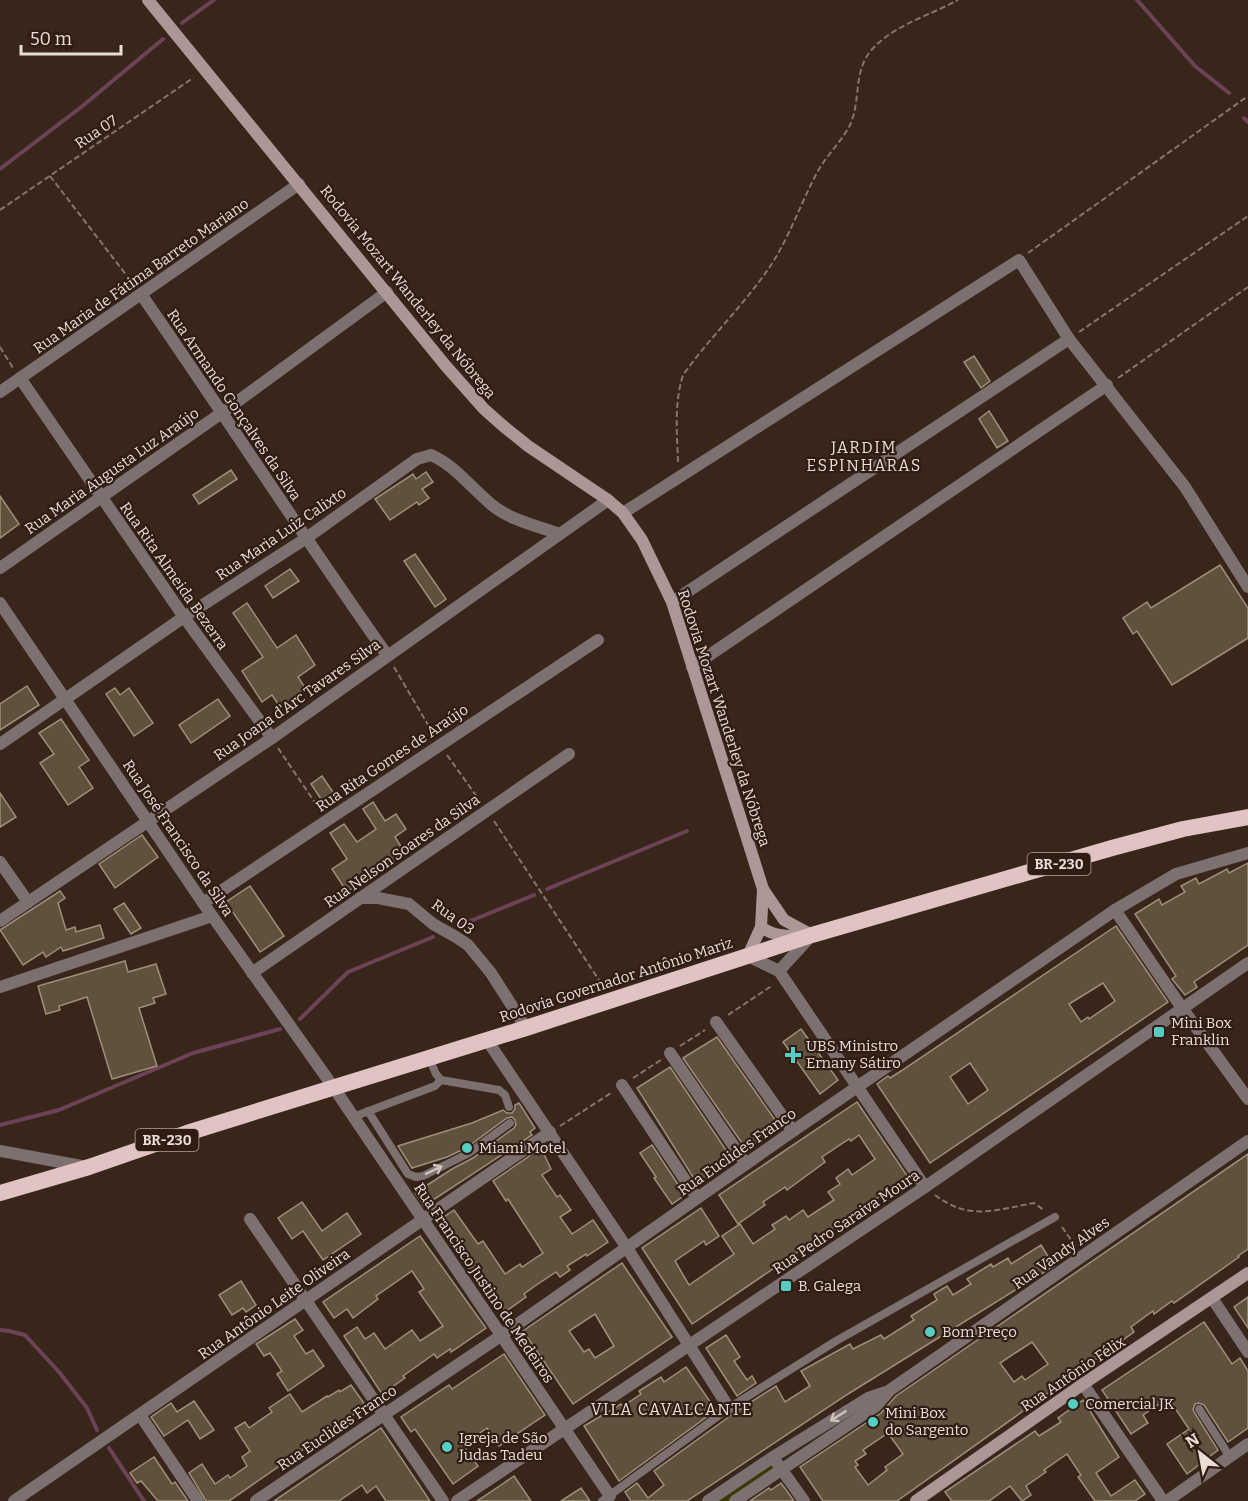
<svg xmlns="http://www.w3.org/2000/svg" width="1248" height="1501" viewBox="0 0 1248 1501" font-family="Bitter,serif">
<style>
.green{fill:#3e3904}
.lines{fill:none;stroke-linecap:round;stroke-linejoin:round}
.stream{stroke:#6e4256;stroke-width:4}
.building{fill:#5f513e;stroke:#9e8f7a;stroke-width:1.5;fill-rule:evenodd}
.path{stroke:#86756c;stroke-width:2;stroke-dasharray:6 3;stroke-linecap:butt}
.service{stroke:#7d7070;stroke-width:8}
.minor{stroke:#7d7070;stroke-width:12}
.secondary{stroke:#ab9796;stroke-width:12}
.trunk{stroke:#e0c3c2;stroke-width:16}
.oneway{stroke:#cfc2bc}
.poi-dot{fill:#56cec4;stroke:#2f1c12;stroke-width:2}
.labels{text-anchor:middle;stroke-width:4.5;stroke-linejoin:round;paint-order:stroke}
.shield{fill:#2f1c12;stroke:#b2a39b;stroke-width:1.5}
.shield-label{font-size:14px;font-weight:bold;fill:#eaddd6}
.street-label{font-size:15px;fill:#eaddd6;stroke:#2f1c12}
.poi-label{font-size:15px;fill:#eaddd6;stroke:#2f1c12;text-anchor:start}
.neighbourhood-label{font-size:16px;letter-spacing:1.5px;fill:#eaddd6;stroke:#2f1c12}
</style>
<rect width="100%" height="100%" fill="#39261b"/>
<polygon class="green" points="771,1462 775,1467 728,1501 715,1501"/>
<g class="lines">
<g class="stream">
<polyline points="1137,0 1195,66 1229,93"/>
<polyline points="182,23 214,0"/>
<polyline points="1244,118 1248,122"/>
<polyline points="0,169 80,108 163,39"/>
<polyline points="547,889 687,831"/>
<polyline points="458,926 534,895"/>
<polyline points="300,1019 348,972 433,937"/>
<polyline points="0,1125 59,1110 193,1053 280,1029"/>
<polyline points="0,1330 9,1331 25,1335 59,1372 87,1408 97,1430"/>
<polyline points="109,1448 144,1501"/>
</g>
</g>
<g class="building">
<polygon points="974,356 990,381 981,388 964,362"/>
<polygon points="989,411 1008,441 997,448 979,419"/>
<polygon points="231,470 237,479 199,504 193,495"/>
<polygon points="426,472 433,482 422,489 429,498 419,505 417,502 390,520 375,499 413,474 416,479"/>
<polygon points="0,496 19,524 0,538"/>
<polygon points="415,554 446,599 435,607 404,561"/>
<polygon points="1220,565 1248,608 1248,638 1172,685 1137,631 1133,634 1123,618 1147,602 1151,608"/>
<polygon points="290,569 299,581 273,598 265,586"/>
<polygon points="247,603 277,648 296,635 315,665 298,677 306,689 280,707 272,695 262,702 242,671 263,657 233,613"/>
<polygon points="27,686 39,705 0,730 0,704"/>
<polygon points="115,688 120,695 129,688 153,723 134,736 106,694"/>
<polygon points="218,699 230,716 191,743 179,725"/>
<polygon points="61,719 89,760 79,767 93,788 68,805 40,763 54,754 39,733"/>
<polygon points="322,776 339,801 327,808 311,784"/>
<polygon points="0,793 16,817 0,827"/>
<polygon points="373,802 385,821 396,814 406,829 395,837 406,854 347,892 332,869 347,859 330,833 344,824 357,842 376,829 363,809"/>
<polygon points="142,835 158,857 115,888 99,864"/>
<polygon points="1248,863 1248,945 1194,982 1197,987 1185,995 1172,979 1176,976 1135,914 1159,899 1162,905 1185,892 1181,886 1196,878 1199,884 1227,869 1229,873"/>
<polygon points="250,886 284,936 260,952 226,902"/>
<polygon points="60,891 65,898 58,903 66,930 75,927 76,932 100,925 104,938 63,951 61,947 46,957 43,952 23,965 0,930"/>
<polygon points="124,903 141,928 131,934 114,909"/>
<path d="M1116,926L1168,1002L930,1163L877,1084L888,1076L890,1078L901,1071ZM1103,983L1115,1001L1089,1019L1088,1017L1081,1022L1069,1004ZM970,1063L988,1090L968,1104L950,1077Z"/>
<polygon points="125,961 128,972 156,964 166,994 153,998 155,1003 139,1008 157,1066 112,1079 87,997 59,1006 60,1010 46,1014 38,986"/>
<polygon points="801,1029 838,1080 820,1094 783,1042"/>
<polygon points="717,1037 780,1127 746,1149 683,1058"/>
<polygon points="670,1067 732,1159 698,1185 637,1088"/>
<polygon points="857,1102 908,1177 692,1324 642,1248 701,1208 719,1236 706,1245 704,1241 675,1261 689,1285 734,1254 722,1236 740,1224 753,1244 775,1229 772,1225 786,1216 789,1220 803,1210 808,1217 834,1200 828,1192 840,1184 836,1178 848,1169 852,1175 875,1159 859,1135 851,1141 849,1139 822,1157 825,1162 787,1190 785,1187 763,1202 765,1205 738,1224 719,1195"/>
<polygon points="519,1103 535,1128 530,1132 532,1135 424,1206 415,1193 452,1169 473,1158 514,1128 516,1125 515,1120 512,1117 507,1118 466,1148 447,1157 412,1168 398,1146 472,1123 503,1110 507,1113 512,1113 515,1109 515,1105"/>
<polygon points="652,1145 685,1195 672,1204 654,1178 656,1177 640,1153"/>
<polygon points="541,1148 551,1169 542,1175 557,1197 560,1195 571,1210 560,1217 572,1234 593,1220 608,1242 587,1256 586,1254 567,1266 570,1270 560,1277 556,1272 535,1286 524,1294 526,1297 505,1312 487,1284 485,1286 472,1267 469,1269 438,1221 454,1210 478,1244 483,1241 505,1274 520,1264 522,1267 543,1253 508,1199 506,1201 493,1181"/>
<path d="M1248,1154V1249L1238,1256L1239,1257L1174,1303L1172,1301L1154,1314L1153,1311L1131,1327L1134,1332L897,1501H823L800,1467L881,1413L896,1396ZM1032,1342L1048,1364L1025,1380L1022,1376L1014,1382L1000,1363ZM888,1433L903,1454L885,1467L887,1470L868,1485L855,1467L858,1465L855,1461L866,1454L863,1450Z"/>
<polygon points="302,1202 322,1231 347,1213 361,1234 323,1260 303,1231 292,1239 278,1218"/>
<polygon points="420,1236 486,1328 451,1352 450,1349 437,1358 434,1354 403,1376 405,1378 382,1394 344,1336 357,1327 365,1339 374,1333 385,1349 412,1330 420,1341 443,1326 419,1292 424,1289 412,1271 376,1296 378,1299 353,1318 347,1309 334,1318 323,1302"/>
<polygon points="1041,1245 1054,1266 848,1394 687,1501 631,1501 625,1492 637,1483 648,1498 664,1485 654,1471 737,1411 776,1386 785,1402 810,1386 801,1371 850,1344 853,1349 881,1335 884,1339 914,1320 911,1316 937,1300 934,1294 947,1286 953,1295 971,1284 967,1279 991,1264 993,1267 1008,1258 1011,1264"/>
<path d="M622,1263L672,1337L573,1404L523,1331ZM595,1314L614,1346L595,1358L589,1349L584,1352L569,1331Z"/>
<polygon points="241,1281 256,1305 246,1312 243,1308 232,1315 219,1295"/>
<polygon points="1248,1297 1248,1328 1234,1307"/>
<polygon points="295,1319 303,1330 294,1336 306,1354 313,1350 324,1366 288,1391 277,1374 282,1371 270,1353 264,1356 256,1344"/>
<polygon points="1204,1322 1232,1364 1240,1358 1248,1371 1248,1428 1228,1442 1204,1405 1199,1403 1195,1404 1193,1409 1194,1412 1218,1450 1187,1474 1167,1444 1189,1429 1171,1402 1164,1407 1161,1403 1143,1415 1148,1423 1131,1434 1102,1390"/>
<polygon points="726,1335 740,1357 734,1361 747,1380 752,1376 756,1383 737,1396 706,1348"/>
<polygon points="504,1354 545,1415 499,1446 487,1428 463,1445 478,1466 453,1484 415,1429 411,1432 401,1417 449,1385 452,1389"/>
<polygon points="686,1367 716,1410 619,1481 584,1426 621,1404 623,1406 641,1394 639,1391 661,1377 664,1382"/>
<polygon points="351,1385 366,1406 229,1501 206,1501 189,1473 202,1464 215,1484 228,1475 230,1478 247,1466 242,1457 250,1451 235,1428 245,1422 249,1428 272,1412 269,1408 290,1394 302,1412 327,1396 328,1397 339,1390 340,1392"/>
<polygon points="1083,1400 1119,1457 1096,1473 1111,1496 1135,1480 1145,1494 1135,1501 1095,1501 1078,1477 1081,1475 1067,1454 1044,1470 1046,1472 1026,1486 1031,1495 1022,1501 1010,1486 989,1501 952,1501 945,1492 1035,1431 1039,1436 1061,1422 1058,1418"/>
<polygon points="194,1401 214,1430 200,1439 188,1420 164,1436 151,1417 171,1403 177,1412"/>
<polygon points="381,1428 430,1501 386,1501 376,1486 367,1493 362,1485 339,1501 274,1501"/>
<polygon points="154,1457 172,1484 175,1482 188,1501 158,1501 141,1481 137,1483 130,1473"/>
<polygon points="514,1476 531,1501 477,1501 501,1485"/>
<polygon points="781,1483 794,1501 750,1501 769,1488 771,1490"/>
<polygon points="581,1488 590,1501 561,1501"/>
</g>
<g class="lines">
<g class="path">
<polyline points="50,176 134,285"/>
<polyline points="0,210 193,78"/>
<polyline points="1028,253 1248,96"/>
<polyline points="1079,332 1248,216"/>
<polyline points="0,347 13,368"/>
<polyline points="1118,378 1248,287"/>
<path d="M678,462C677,432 674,404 683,375C710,337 745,304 771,265C790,236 801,202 818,171C827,155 840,143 849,127C861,104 853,75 869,53C890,26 929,16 958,0"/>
<polyline points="394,667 434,735"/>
<polyline points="278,748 320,810"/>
<polyline points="447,755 480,801"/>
<polyline points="494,821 603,986"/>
<polyline points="728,1015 773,985"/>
<polyline points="680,1046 705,1030"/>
<polyline points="633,1078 661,1060"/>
<polyline points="560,1126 611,1093"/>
<path d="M935,1195C969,1221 995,1210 1034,1203L1045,1211"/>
<polyline points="1062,1227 1076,1247"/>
</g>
<g class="service">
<polyline points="429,1058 436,1074 441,1080 499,1090 505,1095 509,1107"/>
<polyline points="368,1111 408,1174 416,1177 423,1176 469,1153 510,1123"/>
<polyline points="353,1117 435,1086 441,1080"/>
<polyline points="1199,1409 1230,1457"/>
<polyline points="602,1501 729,1408 836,1341 1055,1217"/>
</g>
<g class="minor">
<path d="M141,294C224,414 303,536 387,655"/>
<polyline points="20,378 184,617 272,738"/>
<polyline points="0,392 299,184"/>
<polyline points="623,513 1019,260 1069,339 1185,487 1248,587"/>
<polyline points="0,568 223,412 387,292"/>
<polyline points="672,602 1069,339"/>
<polyline points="0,603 203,903 334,1088 610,1496"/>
<polyline points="692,667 1107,385"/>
<path d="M0,744L184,617L305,539L417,459L431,455C456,466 471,488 492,505C510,520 537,526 560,534"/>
<polyline points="0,862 28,902"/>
<polyline points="360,898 378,898 409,904 433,924 456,937 468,945 491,973 526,1028"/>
<polyline points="203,903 598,640"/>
<polyline points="1115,910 1182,1008 1248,1099"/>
<polyline points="0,921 272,738 608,500"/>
<polyline points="748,956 779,971 925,1187"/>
<polyline points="779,971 811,936"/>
<polyline points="252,973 569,754"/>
<polyline points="0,987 212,916"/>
<polyline points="716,1022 793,1131"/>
<polyline points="487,1040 627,1248 729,1408"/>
<polyline points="670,1053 746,1164"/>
<polyline points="622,1085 697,1198"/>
<polyline points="0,1151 87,1167"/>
<polyline points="250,1219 443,1501"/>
<polyline points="1212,1298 1248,1352"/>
<polyline points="1083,1384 1163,1501"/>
<polyline points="140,1415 198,1501"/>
<polyline points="777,1463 804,1501"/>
<polyline points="14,1501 550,1132"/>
<polyline points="256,1501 502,1335 793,1131 1115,910 1176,874 1248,853"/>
<polyline points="457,1501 925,1187 1248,963"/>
<polyline points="708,1501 773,1457 868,1398 886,1392"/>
<polyline points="735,1501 876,1406 890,1390 1248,1141"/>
<polyline points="1167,1501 1248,1444"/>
</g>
<g class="secondary">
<polyline points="148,0 445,365 484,409 502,425 528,446 608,500 623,513 642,540 672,602 763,889 784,920 812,935"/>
<path d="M761,927C772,935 783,936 797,936"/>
<polyline points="748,956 761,927 763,889"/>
<polyline points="916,1501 1083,1384 1248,1273"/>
</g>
<polyline class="trunk" points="0,1193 89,1167 187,1133 526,1028 812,935 1112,848 1183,829 1248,817"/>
</g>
<defs><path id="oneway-shaft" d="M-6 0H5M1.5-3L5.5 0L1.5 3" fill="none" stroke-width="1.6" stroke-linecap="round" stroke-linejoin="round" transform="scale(1.5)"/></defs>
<g class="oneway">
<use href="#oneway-shaft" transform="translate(434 1170) rotate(-26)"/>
<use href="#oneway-shaft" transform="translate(838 1416) rotate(148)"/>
</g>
<g class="poi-dot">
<rect x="1153" y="1026" width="12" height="12" rx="3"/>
<path d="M790 1046h6v6h6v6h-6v6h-6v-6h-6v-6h6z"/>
<circle cx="467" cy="1148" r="6"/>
<rect x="780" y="1280" width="12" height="12" rx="3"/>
<circle cx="930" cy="1332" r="6"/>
<circle cx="1073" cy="1404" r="6"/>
<circle cx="873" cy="1422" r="6"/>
<circle cx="447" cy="1447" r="6"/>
</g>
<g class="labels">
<g class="shield">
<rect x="1027.5" y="853" width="63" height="22" rx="4.5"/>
<rect x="135.5" y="1129" width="63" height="22" rx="4.5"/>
</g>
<g class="shield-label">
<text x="1059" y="869">BR-230</text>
<text x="167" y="1145">BR-230</text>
</g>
<g class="street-label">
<text transform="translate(96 132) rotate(-34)" y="5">Rua 07</text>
<text transform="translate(141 276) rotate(-35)" y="5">Rua Maria de Fátima Barreto Mariano</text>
<text transform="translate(408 292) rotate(51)" y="5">Rodovia Mozart Wanderley da Nóbrega</text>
<text transform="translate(234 405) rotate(56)" y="5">Rua Armando Gonçalves da Silva</text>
<text transform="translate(112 471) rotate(-35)" y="5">Rua Maria Augusta Luz Araújo</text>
<text transform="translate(281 534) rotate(-34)" y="5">Rua Maria Luiz Calixto</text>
<text transform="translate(174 576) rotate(55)" y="5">Rua Rita Almeida Bezerra</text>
<text transform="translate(297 700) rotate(-35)" y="5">Rua Joana d'Arc Tavares Silva</text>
<text transform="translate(724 718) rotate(72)" y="5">Rodovia Mozart Wanderley da Nóbrega</text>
<text transform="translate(392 758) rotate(-34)" y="5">Rua Rita Gomes de Araújo</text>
<text transform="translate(178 838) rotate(56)" y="5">Rua José Francisco da Silva</text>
<text transform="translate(402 851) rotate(-35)" y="5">Rua Nelson Soares da Silva</text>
<text transform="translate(453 917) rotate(36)" y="5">Rua 03</text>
<text transform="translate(616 980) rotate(-18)" y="5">Rodovia Governador Antônio Mariz</text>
<text transform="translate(737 1152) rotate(-35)" y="5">Rua Euclides Franco</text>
<text transform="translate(846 1222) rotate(-34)" y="5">Rua Pedro Saraiva Moura</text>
<text transform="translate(1061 1253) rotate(-35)" y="5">Rua Vandy Alves</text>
<text transform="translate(484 1283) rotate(56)" y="5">Rua Francisco Justino de Medeiros</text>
<text transform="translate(274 1304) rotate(-35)" y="5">Rua Antônio Leite Oliveira</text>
<text transform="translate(1073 1374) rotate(-34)" y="5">Rua Antônio Félix</text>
<text transform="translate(337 1428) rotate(-34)" y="5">Rua Euclides Franco</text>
</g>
<g class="poi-label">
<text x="1171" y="1028">Mini Box<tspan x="1171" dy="17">Franklin</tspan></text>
<text x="806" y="1051">UBS Ministro<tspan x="806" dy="17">Ernany Sátiro</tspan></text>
<text x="479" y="1153">Miami Motel</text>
<text x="798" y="1291">B. Galega</text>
<text x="942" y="1337">Bom Preço</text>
<text x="1085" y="1409">Comercial JK</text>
<text x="885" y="1418">Mini Box<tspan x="885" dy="17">do Sargento</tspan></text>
<text x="459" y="1443">Igreja de São<tspan x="459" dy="17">Judas Tadeu</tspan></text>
</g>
<g class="neighbourhood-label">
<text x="864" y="453">JARDIM<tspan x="864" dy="18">ESPINHARAS</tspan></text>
<text x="672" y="1415">VILA CAVALCANTE</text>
</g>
</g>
<g transform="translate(1200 1453) rotate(329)" stroke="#2f1c12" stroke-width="4.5" paint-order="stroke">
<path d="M0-4.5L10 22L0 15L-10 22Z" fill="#eaddd6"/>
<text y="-9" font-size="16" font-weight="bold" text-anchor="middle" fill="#eaddd6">N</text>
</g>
<path d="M21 45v9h100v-9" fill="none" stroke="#eaddd6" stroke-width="3"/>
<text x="30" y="45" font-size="18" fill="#eaddd6" stroke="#2f1c12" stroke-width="4.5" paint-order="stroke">50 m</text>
</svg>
